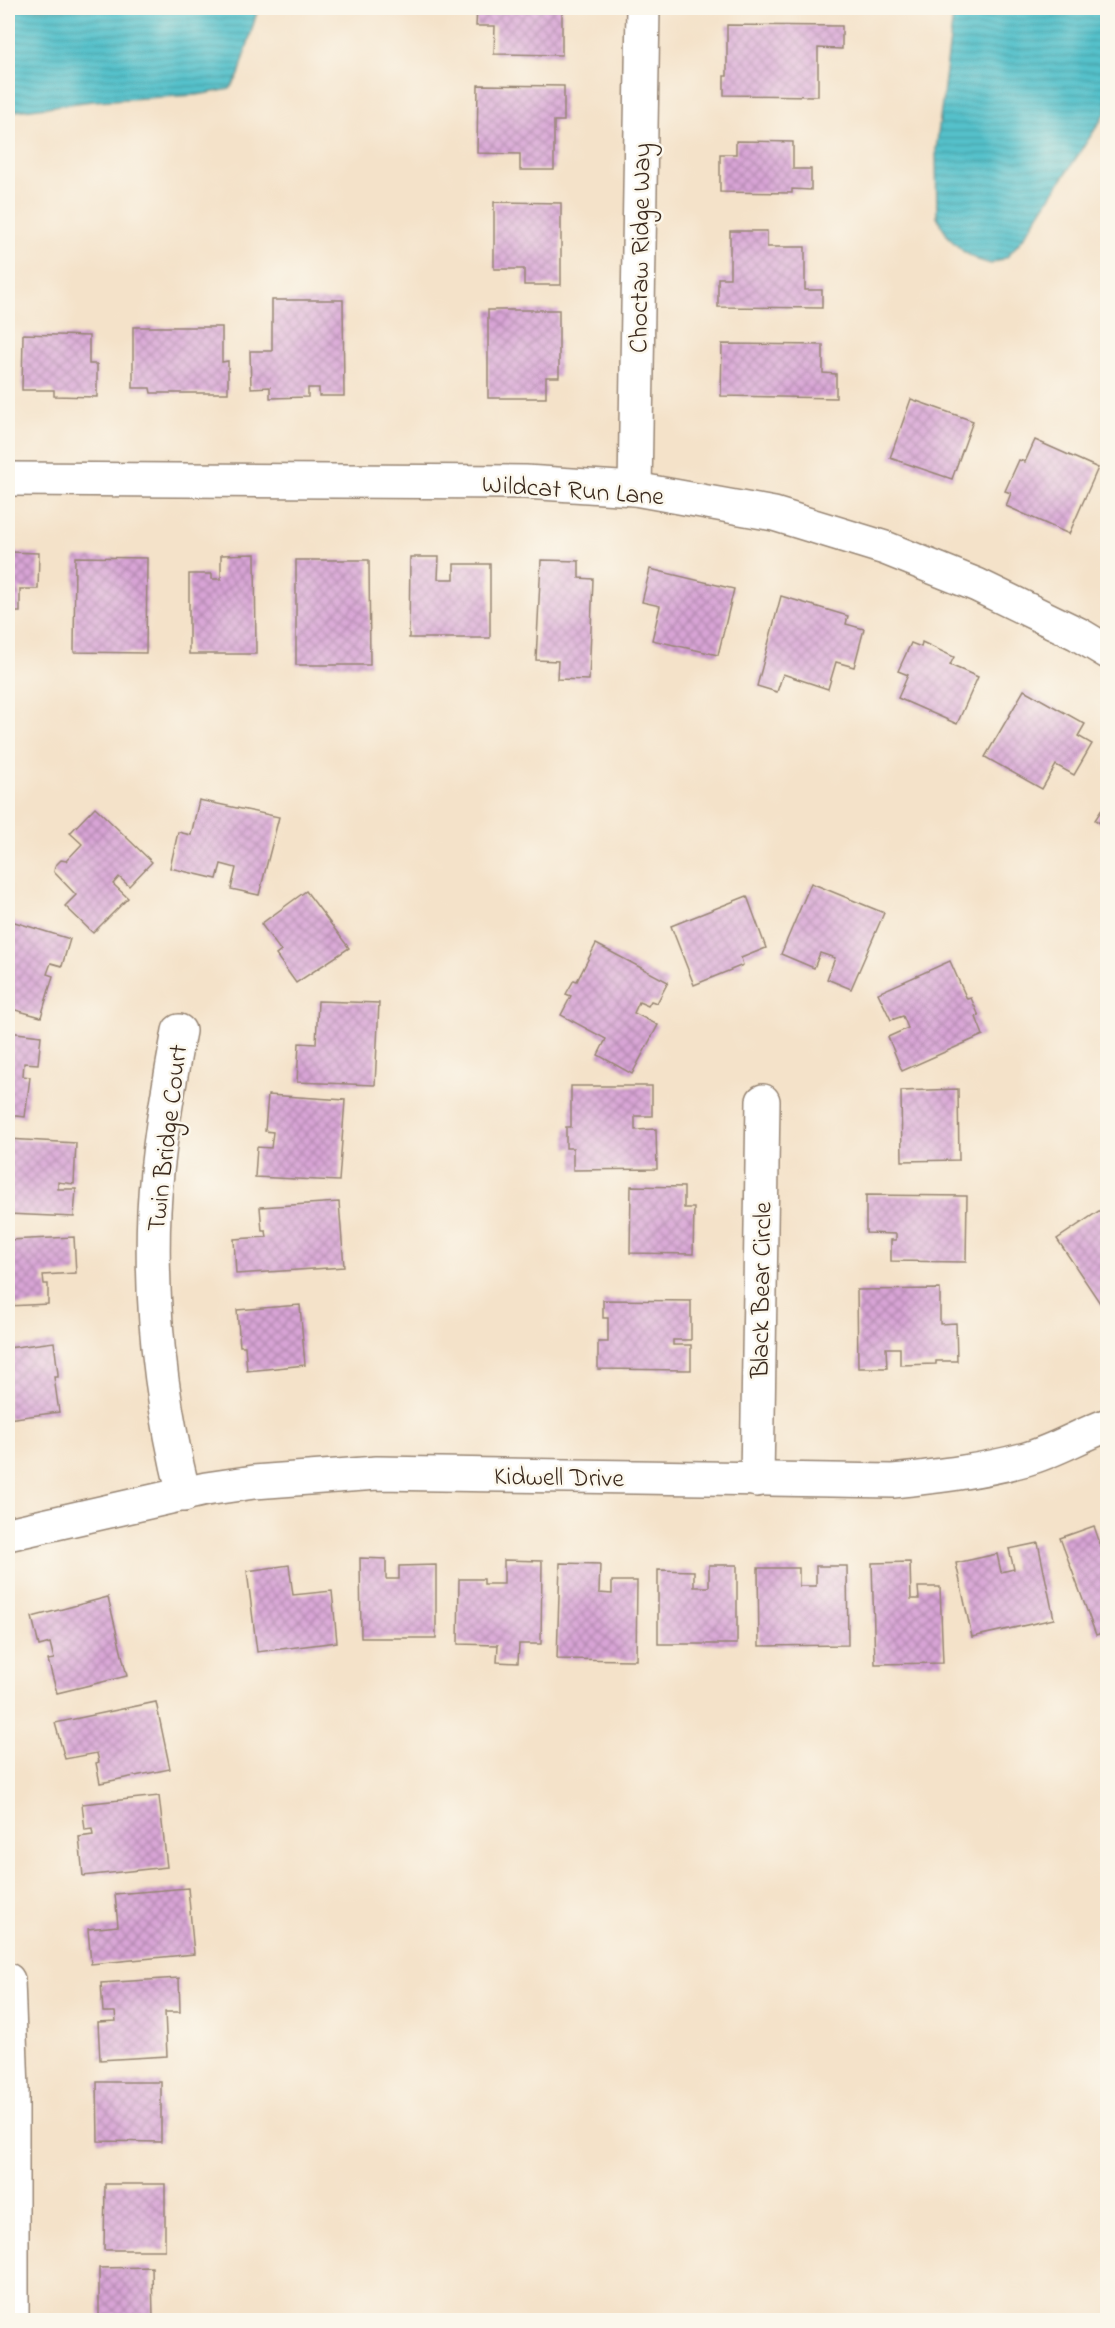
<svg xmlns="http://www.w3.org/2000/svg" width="1115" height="2328" viewBox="0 0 1115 2328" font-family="'Indie Flower',sans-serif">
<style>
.water{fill:url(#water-rules);stroke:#487674;stroke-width:1.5}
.building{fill:url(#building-cross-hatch)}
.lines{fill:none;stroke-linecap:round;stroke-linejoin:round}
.street-casing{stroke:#988674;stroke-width:36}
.street{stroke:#fff;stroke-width:33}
.labels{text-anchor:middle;stroke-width:5;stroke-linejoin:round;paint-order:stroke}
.street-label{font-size:26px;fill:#3b2a1e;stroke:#fbf7ec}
</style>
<defs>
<pattern id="water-rules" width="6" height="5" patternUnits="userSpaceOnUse" patternTransform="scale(1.5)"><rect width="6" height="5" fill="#54c1cb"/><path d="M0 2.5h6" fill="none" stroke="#479da4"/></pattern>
<pattern id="building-cross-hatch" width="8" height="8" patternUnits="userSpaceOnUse" patternTransform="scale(1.5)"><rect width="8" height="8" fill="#d8a4d6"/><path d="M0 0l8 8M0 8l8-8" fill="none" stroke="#b086ad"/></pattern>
</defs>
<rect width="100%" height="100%" fill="#fbf7ec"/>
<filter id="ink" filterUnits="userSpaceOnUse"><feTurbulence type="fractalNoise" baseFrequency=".0167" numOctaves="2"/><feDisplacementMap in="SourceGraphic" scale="12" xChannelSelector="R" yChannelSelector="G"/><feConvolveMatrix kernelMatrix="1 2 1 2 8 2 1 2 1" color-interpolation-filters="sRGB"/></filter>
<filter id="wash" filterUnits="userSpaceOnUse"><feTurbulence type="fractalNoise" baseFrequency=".008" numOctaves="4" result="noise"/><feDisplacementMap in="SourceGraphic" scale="24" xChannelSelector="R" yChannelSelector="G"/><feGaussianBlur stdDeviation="1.35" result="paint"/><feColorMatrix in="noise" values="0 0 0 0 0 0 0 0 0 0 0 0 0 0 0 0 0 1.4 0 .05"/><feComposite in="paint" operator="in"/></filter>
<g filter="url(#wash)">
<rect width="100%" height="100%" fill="#f4e2c9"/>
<g class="water">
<polygon points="8,8 258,8 239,75 230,89 197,95 92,101 8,112"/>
<polygon points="954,8 1107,8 1107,111 1024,237 1007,257 991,264 978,260 964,252 948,237 937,216 936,150"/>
</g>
<g id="blocks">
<g class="building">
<polygon points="477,8 562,8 562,55 494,54 495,26 476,26"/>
<polygon points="727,25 842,26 842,49 818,48 818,96 724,95 724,76 727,76"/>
<polygon points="478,85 564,86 564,121 554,121 554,170 520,170 520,154 477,153"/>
<polygon points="736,141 793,142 793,169 811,169 811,190 792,189 792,193 720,192 720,154 736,154"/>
<polygon points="494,202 561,203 561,285 524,285 524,269 494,269"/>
<polygon points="730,231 767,231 767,247 805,247 805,290 822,290 822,308 718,307 718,278 730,278"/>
<polygon points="272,300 343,300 344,396 319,396 319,388 308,388 308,397 270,398 270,387 251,388 250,351 272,351"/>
<polygon points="488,310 559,310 559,377 546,377 546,398 488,398"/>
<polygon points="133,327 222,327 222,362 228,361 228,393 151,393 150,388 133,388"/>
<polygon points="23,334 89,336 89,364 97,364 97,397 54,396 54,390 22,390"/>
<polygon points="722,344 823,345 823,373 836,374 836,398 721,396"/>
<polygon points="911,399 973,421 952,479 890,458"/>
<polygon points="1035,440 1098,468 1069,534 1006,506 1011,493 1005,491 1019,460 1025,462"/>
<polygon points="8,552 39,553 38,589 20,589 20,612 8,612"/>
<polygon points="255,554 256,654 189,654 189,574 212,574 212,579 221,579 221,555"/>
<polygon points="75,557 147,558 146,653 74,652"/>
<polygon points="410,557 439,557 438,579 454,579 454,564 490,564 490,638 409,638"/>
<polygon points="296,560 369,560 370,665 296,665"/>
<polygon points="541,560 579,561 579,578 593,579 589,680 557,679 558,661 536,660"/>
<polygon points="650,569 734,589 718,655 652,640 660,606 642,602"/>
<polygon points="781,596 848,616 846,624 864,629 854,667 836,662 828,689 783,674 777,692 757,686"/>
<polygon points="922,642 954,657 950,665 978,677 957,724 898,698 908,675 898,671 911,643 921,647"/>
<polygon points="1024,690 1085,724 1078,736 1092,744 1074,775 1056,765 1042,789 985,757"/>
<polygon points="199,800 279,817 259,895 231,889 236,868 221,864 217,879 170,868 178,832 191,835"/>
<polygon points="1108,800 1108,828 1095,820"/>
<polygon points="95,807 152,862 129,886 119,877 113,884 128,898 93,933 65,906 76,895 54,872 55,866 61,860 66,861 82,844 70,833"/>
<polygon points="811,883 884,913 851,989 827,979 835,958 820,953 814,968 781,954"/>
<polygon points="306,891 349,948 296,983 276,955 281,951 261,924"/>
<polygon points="747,896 766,948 741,958 743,965 694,985 671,926"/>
<polygon points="8,920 70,939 62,966 51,963 47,974 53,976 41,1017 8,1008"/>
<polygon points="596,944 668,982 657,1003 651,1001 648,1006 639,1002 634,1013 658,1025 632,1074 598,1055 606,1039 561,1015 571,996 566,994 574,980 577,981"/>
<polygon points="950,961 967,999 971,998 979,1016 976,1017 983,1035 902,1071 888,1037 908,1028 903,1016 891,1020 878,993"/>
<polygon points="318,1001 379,1003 375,1085 297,1082 299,1043 316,1044"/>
<polygon points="8,1032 41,1036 38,1064 24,1063 23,1076 30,1077 25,1117 8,1115"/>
<polygon points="571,1086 652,1086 652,1116 635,1116 635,1130 656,1129 657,1169 573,1170 573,1148 566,1148 566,1127 571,1127"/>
<polygon points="958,1089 959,1160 902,1161 901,1091"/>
<polygon points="268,1095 345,1100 339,1181 255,1177 257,1147 271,1148 273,1132 265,1131"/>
<polygon points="8,1139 76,1143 74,1184 58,1182 58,1189 76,1189 74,1217 8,1214"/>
<polygon points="631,1186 684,1187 684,1208 694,1208 693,1254 630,1253"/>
<polygon points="866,1195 967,1196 966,1262 891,1261 891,1240 896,1240 896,1234 866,1233"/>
<polygon points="339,1202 344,1267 236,1274 234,1239 267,1237 266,1231 262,1231 260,1207"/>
<polygon points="1108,1205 1108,1303 1102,1306 1057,1239"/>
<polygon points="74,1237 76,1273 43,1275 44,1284 48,1284 48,1304 8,1306 8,1240"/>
<polygon points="940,1289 940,1324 956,1323 957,1361 936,1361 936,1364 900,1365 900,1348 886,1348 887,1368 858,1368 857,1290"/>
<polygon points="603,1300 691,1301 691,1340 673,1340 673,1345 691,1345 691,1370 598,1369 598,1342 608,1342 608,1318 603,1318"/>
<polygon points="300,1305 305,1365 247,1371 245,1346 240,1346 237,1310"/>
<polygon points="54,1342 58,1374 58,1377 54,1377 59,1412 8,1419 8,1348"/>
<polygon points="1094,1526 1103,1552 1108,1550 1108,1631 1096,1635 1060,1538"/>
<polygon points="1038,1543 1054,1619 972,1637 956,1563 997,1554 1001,1572 1014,1569 1009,1549"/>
<polygon points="360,1558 386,1559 386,1579 399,1579 399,1566 436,1565 436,1638 361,1638"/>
<polygon points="504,1560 542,1561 541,1644 519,1644 518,1663 497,1662 498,1645 458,1644 459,1579 484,1579 484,1584 504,1584"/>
<polygon points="910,1562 911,1599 919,1599 918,1587 940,1587 943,1663 875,1664 872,1563"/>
<polygon points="560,1563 600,1564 599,1593 612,1594 612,1581 637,1581 636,1660 557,1659"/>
<polygon points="289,1565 293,1595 332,1591 337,1642 257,1652 247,1571"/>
<polygon points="709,1565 737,1565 737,1644 658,1644 658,1570 694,1571 694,1587 709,1587"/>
<polygon points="816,1566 847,1566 848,1645 759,1646 758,1568 799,1568 799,1586 816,1586"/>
<polygon points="108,1597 127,1676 57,1693 48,1660 54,1659 50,1643 39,1646 32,1617"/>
<polygon points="156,1702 170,1769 100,1783 96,1763 99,1762 97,1753 65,1759 55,1723"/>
<polygon points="159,1796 167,1867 83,1876 79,1837 93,1835 92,1829 85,1830 82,1804"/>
<polygon points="188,1888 194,1954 91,1964 88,1929 118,1926 115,1894"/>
<polygon points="179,1978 180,2012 165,2012 167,2056 100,2060 98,2022 116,2021 115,2012 103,2012 101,1983"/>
<polygon points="97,2082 161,2082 161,2142 98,2141"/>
<polygon points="105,2184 165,2184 165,2250 104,2250"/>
<polygon points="152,2267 153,2320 99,2320 99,2268"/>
</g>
</g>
</g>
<g filter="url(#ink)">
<use href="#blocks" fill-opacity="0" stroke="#988674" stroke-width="1.5"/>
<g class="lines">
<g class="street-casing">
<g id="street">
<polyline points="8,479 525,482 635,489 774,514 885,548 977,585 1078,634 1108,652"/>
<polyline points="635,489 643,8"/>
<path d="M179,1031C168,1091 157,1150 154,1211C150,1307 161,1402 184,1495"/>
<polyline points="757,1480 763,1101"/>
<path d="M8,1534L206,1489L254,1482L377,1473L893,1481C939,1476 982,1471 1026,1459C1055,1451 1080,1435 1108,1425"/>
<polyline points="8,1980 12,2091 12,2320"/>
</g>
</g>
<use href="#street" class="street"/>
</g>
</g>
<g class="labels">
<g class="street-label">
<text transform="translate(639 248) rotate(-89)" y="9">Choctaw Ridge Way</text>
<text transform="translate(573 489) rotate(4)" y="9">Wildcat Run Lane</text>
<text transform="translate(166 1138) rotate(-83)" y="9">Twin Bridge Court</text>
<text transform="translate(760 1290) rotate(-89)" y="9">Black Bear Circle</text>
<text transform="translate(559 1476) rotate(1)" y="9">Kidwell Drive</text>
</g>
</g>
<rect width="1115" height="2328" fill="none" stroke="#fbf7ec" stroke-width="30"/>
</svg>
